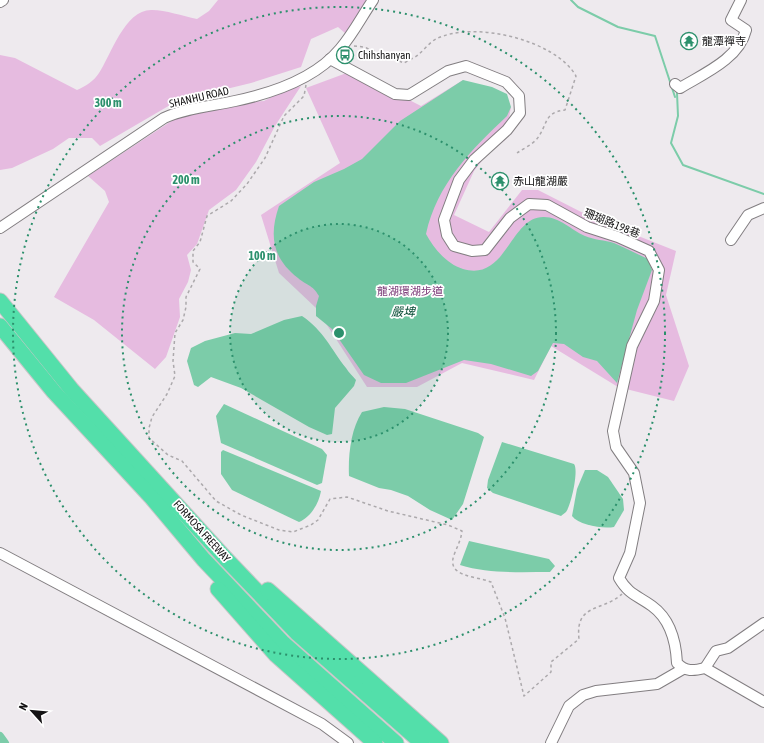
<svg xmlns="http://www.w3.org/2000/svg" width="764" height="743" viewBox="0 0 764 743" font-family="'Asap Condensed','Noto Sans TC',sans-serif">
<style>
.green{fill:#e6bbe0}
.water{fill:#7ccca9}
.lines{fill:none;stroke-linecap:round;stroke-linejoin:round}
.stream{stroke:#7ccca9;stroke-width:2}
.canal{stroke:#7ccca9;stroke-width:8}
.minor-casing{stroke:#827e81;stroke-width:12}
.highway-casing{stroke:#c7c6c7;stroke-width:17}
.path{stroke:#aca9ac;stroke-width:1.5;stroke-dasharray:3 3;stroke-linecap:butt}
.minor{stroke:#fff;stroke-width:10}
.highway{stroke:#53dfaa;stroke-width:15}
.ring{fill:none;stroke:#2c906c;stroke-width:2;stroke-dasharray:2 4}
.labels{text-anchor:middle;stroke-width:3.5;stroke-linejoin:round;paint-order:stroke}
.poi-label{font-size:11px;fill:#141314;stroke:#fff;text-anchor:start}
.street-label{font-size:11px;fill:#141314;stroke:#fff}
.park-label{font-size:11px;fill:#7c3a78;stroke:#fff}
.water-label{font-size:12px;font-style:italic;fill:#0b4e37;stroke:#fff}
.centre{fill:#2c906c;stroke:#fff;stroke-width:2}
.ring-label{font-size:12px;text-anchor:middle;font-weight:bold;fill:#2c906c;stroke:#fff;stroke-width:3.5;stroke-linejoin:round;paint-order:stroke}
</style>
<rect width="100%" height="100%" fill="#eeeaee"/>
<g class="green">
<path d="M218,0H366L346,34L338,27L311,39L301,67L251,83L177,101L100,146L92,138H69L53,149L12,168L0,170V55L15,58L77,90C86,86 94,81 99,73C111,55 125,9 152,10C166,10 182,16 197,19L209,11Z"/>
<polygon points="352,71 421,106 463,80 511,107 505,140 487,154 474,171 454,215 489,232 522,190 538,190 593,218 676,251 666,295 689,366 674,401 618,387 551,346 534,380 462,363 417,387 367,387 316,308 279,273 261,215 340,163 306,88"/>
<polygon points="301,86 275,126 256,162 236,190 209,210 197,244 187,255 191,270 188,282 179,299 180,317 166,357 155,369 94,320 54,297 109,202 105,191 88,176 173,120 197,112 238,103 264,101 281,92"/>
</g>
<g class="water">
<path d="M463,80L492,87L507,94L511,107L507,116C471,150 437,184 426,234C434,249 447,264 463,269C507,282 510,216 544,217C560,217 571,230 585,236C594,240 605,240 614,243C626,248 637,254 648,259L652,270L637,310L617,383L597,361L583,357L564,344L553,343L538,371L531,376L491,364L464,360L406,383H381L364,375L332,329L316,316V306L319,296C312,284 307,286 298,278C272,258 269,235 279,206L314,182L344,169L362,159L400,121Z"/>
<path d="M302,316C324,331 331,349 346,368C349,373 353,376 356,380L354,386L335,408L332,434L327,435L309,427L241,388L211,377L198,387L194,385L187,361L191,348L205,341L235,333L251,334L284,320Z"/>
<polygon points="224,404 322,449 327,455 322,483 317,485 221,443 216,416"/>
<path d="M384,407L405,409L478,433L484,437L463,504L452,520L430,510L408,496L391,490L379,488L349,476C348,455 351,429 362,412Z"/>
<path d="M502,442L574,464C579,470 571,506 566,512C565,513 563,514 561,516L493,493L487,488L488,480Z"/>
<path d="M223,450L321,491C319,503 311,517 299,522L232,490L221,474V452Z"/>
<path d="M585,470H597L608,477L623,499L624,510L614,527C602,529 579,525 572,516L577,489Z"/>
<path d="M469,541L549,559L555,566L550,572C521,572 489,574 460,565Z"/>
</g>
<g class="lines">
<g class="stream">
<polyline points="571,0 578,7 618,27 655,36 675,97"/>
<polyline points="677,93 678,116 671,143 683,165 764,194"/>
</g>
<polyline class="canal" points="0,736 5,743"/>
<g class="minor-casing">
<g id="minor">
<polyline points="0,2 3,0"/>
<path d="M330,59L395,94L409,95L448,71L466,66L506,82L519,96L520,113L507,130L474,160L459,180L444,220L447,235L454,246L472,251L485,250L510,218L529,204L547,205L587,227L618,237L649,251L659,270L654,301L632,346L613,431L616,447L634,473L640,503L630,553L619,578C629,595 637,595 652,606C670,619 676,642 677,663C686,672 693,671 705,668L764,702"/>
<path d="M675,84L680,88C703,74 739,59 746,30L731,20L741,0"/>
<path d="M0,228L164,118C186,108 212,106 235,101C273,93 315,79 340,49C353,34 362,16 373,0"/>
<polyline points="731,240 748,215 764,208"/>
<polyline points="0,553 322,724 348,743"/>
<polyline points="705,668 716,651 728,648 764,623"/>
<polyline points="551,743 569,706 583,695 596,691 657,684 683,669"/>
</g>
</g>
<g class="highway-casing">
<g id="highway">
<polyline points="0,301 72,390 225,558 297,633 422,743"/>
<polyline points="0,326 54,392 152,498 204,560 282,642 396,743"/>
<polyline points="218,589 276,655 375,743"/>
<polyline points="268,590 441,743"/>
</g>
</g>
<g class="path">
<path d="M354,46L364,47L404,63C409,60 414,58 418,55C424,50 430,42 436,39C473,20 556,40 576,76L565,110C543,112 548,126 536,140C531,145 523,149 517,153"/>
<path d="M306,85L304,96L284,116L265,158L247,184L231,201L207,216L200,242L193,251V262L200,269L186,297V307L183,320L175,333L173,361L175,376L167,394L152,417L149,428V438L168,455L182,461L216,501L241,515L279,530L293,532L311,525L318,520L330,499L347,497L388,511L448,525L462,531C461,540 457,547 454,555C446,577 476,576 491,582L505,618L524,696L551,672V662L579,639C575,603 602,612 622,594"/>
</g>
<use href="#minor" class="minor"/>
<use href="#highway" class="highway"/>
</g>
<circle cx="339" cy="333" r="109" fill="#2c906c" fill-opacity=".12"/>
<g class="ring">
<circle cx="339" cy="333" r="109"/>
<circle cx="339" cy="333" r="217"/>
<circle cx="339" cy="333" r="326"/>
</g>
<defs>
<g id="temple-ring" transform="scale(0.9)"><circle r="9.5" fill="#fff" stroke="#2c906c" stroke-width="1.5"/><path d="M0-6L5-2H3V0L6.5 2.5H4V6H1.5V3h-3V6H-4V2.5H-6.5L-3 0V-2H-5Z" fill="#2c906c"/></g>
<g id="bus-ring" transform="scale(0.9)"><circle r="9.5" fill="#fff" stroke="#2c906c" stroke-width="1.5"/><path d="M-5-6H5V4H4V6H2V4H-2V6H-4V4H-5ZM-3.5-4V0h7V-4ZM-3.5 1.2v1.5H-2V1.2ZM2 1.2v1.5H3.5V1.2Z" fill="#2c906c"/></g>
</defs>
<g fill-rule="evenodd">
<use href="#temple-ring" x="689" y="41"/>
<use href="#bus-ring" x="345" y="55"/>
<use href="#temple-ring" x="500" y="181"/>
</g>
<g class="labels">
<g class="poi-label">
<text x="702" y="45">龍潭禪寺</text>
<text x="358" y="59">Chihshanyan</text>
<text x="513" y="185">赤山龍湖嚴</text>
</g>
<g class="street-label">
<text transform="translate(199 97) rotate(-13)" y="4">SHANHU ROAD</text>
<text transform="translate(612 223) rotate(22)" y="4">珊瑚路198巷</text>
<text transform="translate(202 531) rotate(48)" y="4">FORMOSA FREEWAY</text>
</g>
<g class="park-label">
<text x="410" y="295">龍湖環湖步道</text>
</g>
<g class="water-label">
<text x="403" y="316">嚴埤</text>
</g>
</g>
<circle cx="339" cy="333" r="6" class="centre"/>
<g class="ring-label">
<text x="108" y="107">300 m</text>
<text x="186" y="184">200 m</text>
<text x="262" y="260">100 m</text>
</g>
<g transform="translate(32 711) rotate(297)" stroke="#ffffff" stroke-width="3" paint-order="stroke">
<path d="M0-3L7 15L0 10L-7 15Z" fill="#141314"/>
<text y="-6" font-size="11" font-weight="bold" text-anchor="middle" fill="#141314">N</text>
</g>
</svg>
